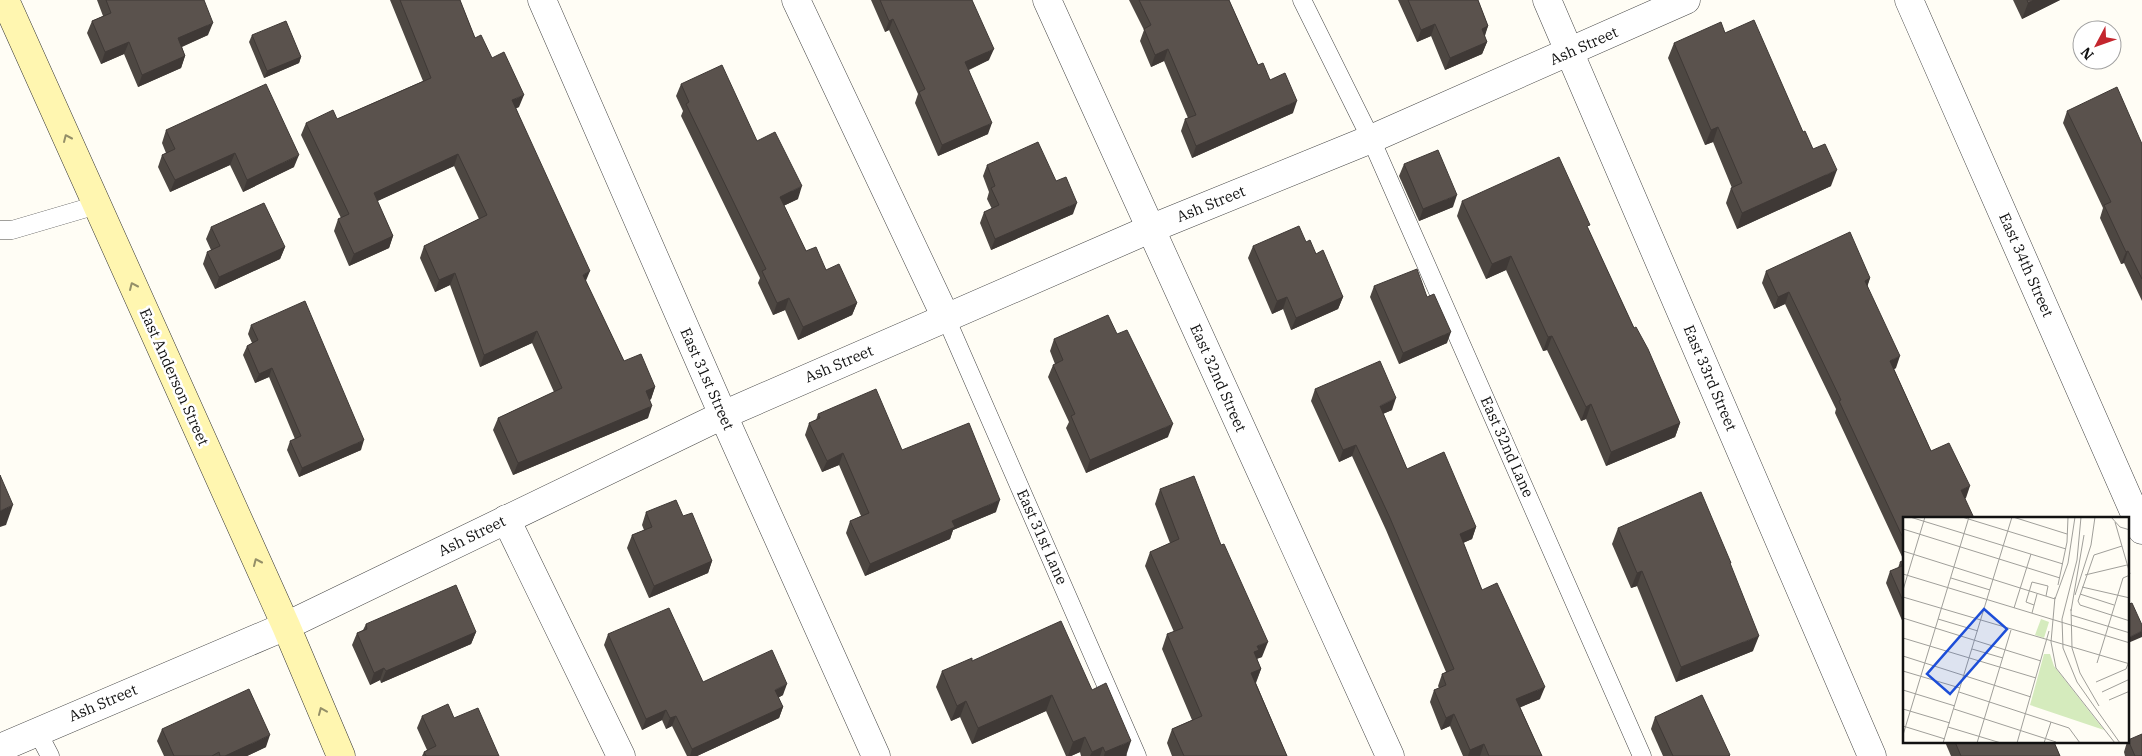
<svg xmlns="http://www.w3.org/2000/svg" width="2142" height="756" viewBox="0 0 2142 756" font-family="'IBM Plex Serif',serif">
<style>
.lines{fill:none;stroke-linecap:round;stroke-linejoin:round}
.service-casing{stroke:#444;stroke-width:19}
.minor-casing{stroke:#444;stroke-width:29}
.secondary-casing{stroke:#333;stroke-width:29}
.service{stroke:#fff;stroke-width:18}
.minor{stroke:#fff;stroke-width:28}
.secondary{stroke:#fff6b0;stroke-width:28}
.wall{fill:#4d4742}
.shaded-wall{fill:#3f3936}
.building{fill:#5a524d;stroke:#3f3936}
.oneway{stroke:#948f68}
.labels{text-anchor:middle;stroke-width:5;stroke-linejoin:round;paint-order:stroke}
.street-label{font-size:15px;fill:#111;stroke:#fff}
.inset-road{fill:none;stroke:#a09f9a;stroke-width:1}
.view{fill:#1d4ed8;fill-opacity:0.15;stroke:#1d4ed8;stroke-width:2.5}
.inset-edge{fill:none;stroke:#111;stroke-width:2.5}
</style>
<rect width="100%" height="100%" fill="#fffdf5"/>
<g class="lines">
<g class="service-casing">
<g id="service">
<polyline points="1302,0 1371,139 1642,756"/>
<polyline points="0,230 12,230 97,205"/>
<polyline points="946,318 1137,756"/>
<polyline points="37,731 50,756"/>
</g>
</g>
<g class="minor-casing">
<g id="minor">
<polyline points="542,0 723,415 876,756"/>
<polyline points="796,0 946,318"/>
<polyline points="1047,0 1390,756"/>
<polyline points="1547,0 1872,756"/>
<polyline points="1909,0 2142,530"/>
<polyline points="506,519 621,756"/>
<polyline points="0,748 286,626 723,415 1150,229 1371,139 1686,0"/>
</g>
</g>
<g class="secondary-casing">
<polyline id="secondary" points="5,0 286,626 341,756"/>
</g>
<use href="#service" class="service"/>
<use href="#minor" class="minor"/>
<use href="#secondary" class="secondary"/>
</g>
<g class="wall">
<polygon points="97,0 204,0 208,35 182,47 185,56 181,68 138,87 124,54 101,64 87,33 92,21 103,16"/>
<polygon points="390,0 460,0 475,38 492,58 519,107 516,108 586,282 624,361 655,387 651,399 650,400 648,418 513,475 493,430 498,418 554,392 532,343 480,367 450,285 435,292 420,258 424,246 479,219 454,166 377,201 393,236 389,248 349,266 334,231 338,219 341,218 301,135 306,123 337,119 423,81"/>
<polygon points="871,0 972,0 989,60 969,70 988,134 938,156 915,103 918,94 889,30 885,32"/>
<polygon points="1129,0 1229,0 1258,65 1270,80 1293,113 1192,158 1181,131 1185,119 1188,118 1164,61 1151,67 1140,41 1144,30"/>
<polygon points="1398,0 1478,0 1488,26 1484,36 1487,42 1482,54 1445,70 1431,36 1417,42"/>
<polygon points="2013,0 2060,0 2022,19"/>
<polygon points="1725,33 1803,132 1813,149 1831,186 1737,229 1726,203 1731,188 1732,188 1713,142 1705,145 1668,58 1674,43"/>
<polygon points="252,35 301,57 299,63 264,78 249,42"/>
<polygon points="681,84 757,141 798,199 783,206 806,251 826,270 857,303 852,315 798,340 785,310 773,315 758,283 760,278 681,116 683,111 676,96"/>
<polygon points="2067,111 2142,144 2142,301 2124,263 2121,264 2100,218 2103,208 2063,123"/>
<polygon points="166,130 294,167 243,192 230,165 170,192 158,167 162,155 166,153 162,143"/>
<polygon points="1404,164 1453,207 1419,221 1399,176"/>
<polygon points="987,165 1056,181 1073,214 991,250 980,223 984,212 992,209 987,199 989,192 983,176"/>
<polygon points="1462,201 1588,229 1634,328 1680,423 1675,437 1606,466 1586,419 1581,421 1547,350 1543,351 1506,270 1486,279 1457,216"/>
<polygon points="211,227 285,247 280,259 215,289 203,264 207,252 211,250 206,239"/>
<polygon points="1306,242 1316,254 1343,297 1338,309 1291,330 1283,309 1272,314 1248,258 1253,246"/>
<polygon points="1766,271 1870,278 1867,286 1896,368 1894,369 1931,451 1966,498 1904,518 1904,625 1886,583 1890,571 1898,568 1900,562 1904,561 1835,413 1836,409 1785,304 1774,309 1762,283"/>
<polygon points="1374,286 1427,297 1447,343 1399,364 1370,297"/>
<polygon points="251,325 361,450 299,477 287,450 290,441 295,439 269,377 255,383 243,355 247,346 252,343 248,334"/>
<polygon points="1117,334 1168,437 1086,473 1066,428 1069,422 1048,377 1053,365 1055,364 1050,351 1054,339"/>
<polygon points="1315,389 1392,410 1383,414 1407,469 1476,527 1472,539 1463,543 1482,590 1540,699 1520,707 1542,756 1463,756 1450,726 1441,730 1430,702 1434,690 1439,688 1438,686 1442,674 1446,672 1386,530 1352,456 1339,462 1311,401"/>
<polygon points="818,414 902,450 996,512 953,530 950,539 865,576 846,533 850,521 861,516 839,465 822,472 805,435 809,423 816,420"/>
<polygon points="1160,489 1262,657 1257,659 1261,669 1256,683 1287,756 1172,756 1167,743 1172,729 1192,720 1162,649 1167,634 1174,632 1145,566 1150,552 1170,543 1155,504"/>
<polygon points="646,512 683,516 712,561 708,573 649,598 627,548 632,535 644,530 642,525"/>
<polygon points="1618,528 1753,651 1676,682 1637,586 1631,588 1612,544"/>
<polygon points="366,624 476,632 471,644 381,683 380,680 370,685 352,645 357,633 363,630"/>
<polygon points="608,634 703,682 783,695 778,698 783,707 779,718 697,756 687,756 672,726 666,729 662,720 642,730 604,645"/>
<polygon points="972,661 1092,690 1126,756 1081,756 1080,752 1071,756 1066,756 1046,711 972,744 960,717 951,721 936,687 942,671"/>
<polygon points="422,716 454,718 499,756 422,756 424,752 427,750 417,728"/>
<polygon points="1655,717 1730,755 1730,756 1663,756 1651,729"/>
<polygon points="162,729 266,747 247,756 164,756 157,741"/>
<polygon points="2128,740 2142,756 2125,756 2124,752 2127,742 2128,742"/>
<polygon points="1945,742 2054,742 2060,756 1951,756"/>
</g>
<g class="shaded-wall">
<polygon points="2034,0 2060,0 2022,19 2028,3"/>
<polygon points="893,19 889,30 885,32 889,21"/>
<polygon points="213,23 208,35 174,50 178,38"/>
<polygon points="1435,24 1431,36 1417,42 1421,30"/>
<polygon points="1488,26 1484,39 1482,29"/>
<polygon points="129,42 124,54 101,64 105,52"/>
<polygon points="1487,42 1482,54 1445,70 1450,58"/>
<polygon points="994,49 989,60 961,73 965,62"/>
<polygon points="1168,49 1164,61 1151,67 1155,55"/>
<polygon points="185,56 181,68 138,87 142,75"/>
<polygon points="301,57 299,63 264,78 267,71"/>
<polygon points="524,95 519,107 508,112 512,100"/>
<polygon points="1297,101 1293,113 1192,158 1196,146"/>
<polygon points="992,123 988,134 938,156 942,145"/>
<polygon points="1718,127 1713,142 1705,145 1711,130"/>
<polygon points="235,153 230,165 170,192 175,180"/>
<polygon points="458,154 454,166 369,205 374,193"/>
<polygon points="299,155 294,167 243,192 247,180"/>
<polygon points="1837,170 1831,186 1737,229 1742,213"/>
<polygon points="802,186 798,199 775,210 780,197"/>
<polygon points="1457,195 1453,207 1419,221 1423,209"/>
<polygon points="1077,203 1073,214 991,250 995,239"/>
<polygon points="393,236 389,248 349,266 354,254"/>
<polygon points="285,247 280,259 215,289 219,277"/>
<polygon points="2128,251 2124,263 2121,264 2126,252"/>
<polygon points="1511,256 1506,270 1486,279 1492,264"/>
<polygon points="590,271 585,283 583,275"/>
<polygon points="455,273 450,285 435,292 439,280"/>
<polygon points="1870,278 1866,291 1865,281"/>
<polygon points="1789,292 1785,304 1774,309 1778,297"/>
<polygon points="1287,297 1283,309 1272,314 1277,301"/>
<polygon points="1343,297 1338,309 1291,330 1296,318"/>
<polygon points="789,298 785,310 773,315 777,303"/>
<polygon points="857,303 852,315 798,340 803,327"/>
<polygon points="537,331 532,343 480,367 484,355"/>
<polygon points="1451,332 1447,343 1399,364 1403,353"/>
<polygon points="1552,336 1547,350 1543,351 1548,337"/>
<polygon points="1900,356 1896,368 1886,373 1890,361"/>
<polygon points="272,368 269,377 255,383 259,374"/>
<polygon points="655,387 651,399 642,403 646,391"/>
<polygon points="1396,398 1392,410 1375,417 1380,406"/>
<polygon points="1591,404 1586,419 1581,421 1586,407"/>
<polygon points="652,406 648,418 513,475 518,463"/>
<polygon points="1680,423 1675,437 1606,466 1611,452"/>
<polygon points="1173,424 1168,437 1086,473 1090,460"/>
<polygon points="364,440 361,450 299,477 302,468"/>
<polygon points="1356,445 1352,456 1339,462 1343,450"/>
<polygon points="843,453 839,465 822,472 827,461"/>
<polygon points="1970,486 1966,498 1957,503 1961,490"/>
<polygon points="1000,500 996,512 953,530 950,539 865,576 870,564 952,521"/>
<polygon points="13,505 6,525 0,527 0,511"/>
<polygon points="1476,527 1472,539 1456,546 1460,534"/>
<polygon points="712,561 708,573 649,598 654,586"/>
<polygon points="1642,571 1637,586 1631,588 1637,573"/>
<polygon points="2142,631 2142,637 2128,643 2128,638"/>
<polygon points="476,632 471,644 381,683 386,671"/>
<polygon points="1759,636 1753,651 1676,682 1681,667"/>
<polygon points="1268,642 1262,657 1255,659 1254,652 1257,646"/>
<polygon points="384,668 380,680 370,685 374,673"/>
<polygon points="1261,669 1255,684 1251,673"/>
<polygon points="787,684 783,695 771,701 775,690"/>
<polygon points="1545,687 1540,699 1512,711 1516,699"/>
<polygon points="1052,695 1046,711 972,744 978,728"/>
<polygon points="966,701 960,717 951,721 957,706"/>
<polygon points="783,707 779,718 697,756 690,756 692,749"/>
<polygon points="666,710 662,720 642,730 646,719"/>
<polygon points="1454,714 1450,726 1441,730 1446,718"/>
<polygon points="676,716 672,726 666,729 670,718"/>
<polygon points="270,735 266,747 247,756 225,756"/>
<polygon points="1085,737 1080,752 1071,756 1068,756 1073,742"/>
<polygon points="1131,741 1126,756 1104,756 1105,752"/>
<polygon points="1484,744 1480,756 1468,756 1470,750"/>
<polygon points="1103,747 1100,756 1090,756 1092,752"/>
</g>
<g class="building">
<polygon points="106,0 204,0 213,23 178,38 185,56 142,75 129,42 105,52 92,21 111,13"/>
<polygon points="400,0 460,0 475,38 481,35 492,58 504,52 524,95 512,100 590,271 583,275 624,361 641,354 655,387 646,391 652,406 518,463 498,418 562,388 537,331 484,355 455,273 439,280 424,246 487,215 458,154 374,193 393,236 354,254 338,219 349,214 306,123 333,110 337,119 431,78"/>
<polygon points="880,0 972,0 994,49 965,62 992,123 942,145 919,92 925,89 893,19 889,21"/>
<polygon points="1139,0 1229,0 1258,65 1263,63 1270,80 1285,73 1297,101 1196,146 1185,119 1196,115 1168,49 1155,55 1144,29 1151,25"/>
<polygon points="1408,0 1478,0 1488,26 1482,29 1487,42 1450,58 1435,24 1421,30"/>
<polygon points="2027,0 2034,0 2028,3"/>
<polygon points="1754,20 1803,132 1805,131 1813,149 1825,144 1837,170 1742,213 1731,188 1742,183 1718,127 1711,130 1674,43 1721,22 1725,33"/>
<polygon points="286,21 301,57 267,71 252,35"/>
<polygon points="722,65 757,141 775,132 802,186 780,197 806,251 816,247 826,270 839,264 857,303 803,327 789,298 777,303 762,271 766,269 686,104 689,102 681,84"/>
<polygon points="266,84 299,155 247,180 235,153 175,180 162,155 175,149 166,130"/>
<polygon points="2117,87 2142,144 2142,279 2128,251 2126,252 2104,205 2111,202 2067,111"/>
<polygon points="1038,142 1056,181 1066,177 1077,203 995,239 984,212 999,205 991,188 995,186 987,165"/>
<polygon points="1438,150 1457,195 1423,209 1404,164"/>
<polygon points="1559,157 1590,225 1587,226 1634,328 1636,327 1648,349 1680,423 1611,452 1591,404 1586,407 1552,336 1548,337 1511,256 1492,264 1462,201"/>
<polygon points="264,203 285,247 219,277 207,252 220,246 211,227"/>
<polygon points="1299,226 1306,242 1310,240 1316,254 1323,250 1343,297 1296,318 1287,297 1277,301 1253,246"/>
<polygon points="1850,232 1870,278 1865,281 1900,356 1890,361 1931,451 1949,443 1970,486 1961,490 1974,518 1904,518 1904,540 1839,401 1841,400 1789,292 1778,297 1766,271"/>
<polygon points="1417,269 1427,297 1434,294 1451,332 1403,353 1374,286"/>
<polygon points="305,301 364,440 302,468 290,441 301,436 272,368 259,374 247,346 258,340 251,325"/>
<polygon points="1108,315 1117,334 1127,330 1173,424 1090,460 1071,416 1075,414 1053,365 1063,360 1054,339"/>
<polygon points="1380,361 1396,398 1380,406 1407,469 1444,452 1476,527 1460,534 1482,590 1497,583 1545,687 1516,699 1542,756 1489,756 1484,744 1470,750 1454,714 1446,718 1434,690 1446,685 1442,674 1454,669 1390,518 1356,445 1343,450 1315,389"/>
<polygon points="876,389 902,450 969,423 1000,500 952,521 955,527 870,564 850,521 869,513 843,453 827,461 809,423 820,418 818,414"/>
<polygon points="0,475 13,505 0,511"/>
<polygon points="1194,476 1221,545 1224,544 1268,642 1257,646 1259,650 1254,652 1261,669 1251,673 1287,756 1184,756 1172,729 1202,716 1167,634 1183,628 1150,552 1179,539 1160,489"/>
<polygon points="1701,492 1731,563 1730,563 1759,636 1681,667 1642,571 1637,573 1618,528"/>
<polygon points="676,500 683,516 692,513 712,561 654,586 632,535 652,527 646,512"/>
<polygon points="1904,560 1904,603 1890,571 1902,566 1900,562"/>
<polygon points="456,585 476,632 386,671 384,668 374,673 357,633 367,629 366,624"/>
<polygon points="2128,601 2129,604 2132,603 2142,625 2142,631 2128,638"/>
<polygon points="669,608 703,682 772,650 787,684 775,690 783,707 692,749 676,716 670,718 666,710 646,719 608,634"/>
<polygon points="1061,621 1092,690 1106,683 1131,741 1105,752 1103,747 1092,752 1085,737 1073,742 1052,695 978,728 966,701 957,706 942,671 972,658 972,661"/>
<polygon points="249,689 270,735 225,756 220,756 219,752 212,756 174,756 162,729"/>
<polygon points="1702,695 1730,755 1728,756 1673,756 1655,717"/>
<polygon points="448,704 454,718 478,708 499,756 426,756 424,752 436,746 422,716"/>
<polygon points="2142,734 2142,756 2135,756 2128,740"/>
<polygon points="1955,742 2054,742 2060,756 1961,756"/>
</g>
<defs><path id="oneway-chevron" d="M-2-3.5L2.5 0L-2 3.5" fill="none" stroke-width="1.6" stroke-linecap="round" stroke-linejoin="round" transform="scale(1.25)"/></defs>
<g class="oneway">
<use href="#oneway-chevron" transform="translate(67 138) rotate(-114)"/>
<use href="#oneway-chevron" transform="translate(133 286) rotate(-114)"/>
<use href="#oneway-chevron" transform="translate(257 562) rotate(-114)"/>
<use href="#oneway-chevron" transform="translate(322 711) rotate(-113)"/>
</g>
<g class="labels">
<g class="street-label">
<text transform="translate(1584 46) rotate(-24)" y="5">Ash Street</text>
<text transform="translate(1211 204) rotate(-22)" y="5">Ash Street</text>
<text transform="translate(2026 265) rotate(66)" y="5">East 34th Street</text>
<text transform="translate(839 364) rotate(-23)" y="5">Ash Street</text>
<text transform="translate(174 377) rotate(66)" y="5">East Anderson Street</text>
<text transform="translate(1218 378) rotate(66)" y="5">East 32nd Street</text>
<text transform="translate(1710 378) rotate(67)" y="5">East 33rd Street</text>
<text transform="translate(707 379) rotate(66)" y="5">East 31st Street</text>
<text transform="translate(1507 447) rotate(66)" y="5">East 32nd Lane</text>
<text transform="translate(472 536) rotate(-26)" y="5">Ash Street</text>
<text transform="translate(1042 537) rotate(66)" y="5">East 31st Lane</text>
<text transform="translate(103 703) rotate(-23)" y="5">Ash Street</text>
</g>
</g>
<g transform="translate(1903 517)">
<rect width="226" height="226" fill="#fffdf5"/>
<path d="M138,102L146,105L141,121L132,118ZM141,137H147L151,149L201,213L127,188Z" fill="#d5ebbd"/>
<path class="inset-road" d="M7,0L160,47M59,0L163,32M110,0L164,17M178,0L174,43L159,102L160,131L174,165L217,226M208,0L217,10L227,13M212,5L227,57M0,12L157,61M219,29L191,38L175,84L177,88L227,104M0,34L152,82M0,57L227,126M182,58L224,48M48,61L87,73M155,68L164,25L165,0M179,70L227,81M0,73L22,0M177,77L211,88M172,78L188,28L192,0M0,80L227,147M152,82L165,46L172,0M131,88L123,85L129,65L145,69L143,79M111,91L128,37M168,92L169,131M168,94L181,18M129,96L134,77M168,98L227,116M0,101L138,144M35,102L75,114M0,121L133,161M148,125L152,80M148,125L153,151L212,226M169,131L177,156L196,189M69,132L100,141M0,139L128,180M194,146L220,61L227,58M0,154L57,171M193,165L223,152L225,147M0,173L52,189M56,175L166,211L177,226M199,175L227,162M206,183L227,174M0,192L47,206M51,192L153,225M0,209L42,222M45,210L98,226M0,218L66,0M40,226L109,0M74,226L108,113M114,226L146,114M141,226L148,205"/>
<path class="view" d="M81,92L104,112L47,177L24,157Z"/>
<rect width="226" height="226" class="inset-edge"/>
</g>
<g transform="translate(2097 45) rotate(229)"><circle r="24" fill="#ffffff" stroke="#a0a0a0"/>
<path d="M0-4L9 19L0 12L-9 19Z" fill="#c4262e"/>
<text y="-8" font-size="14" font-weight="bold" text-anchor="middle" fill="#111111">N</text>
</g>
</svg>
